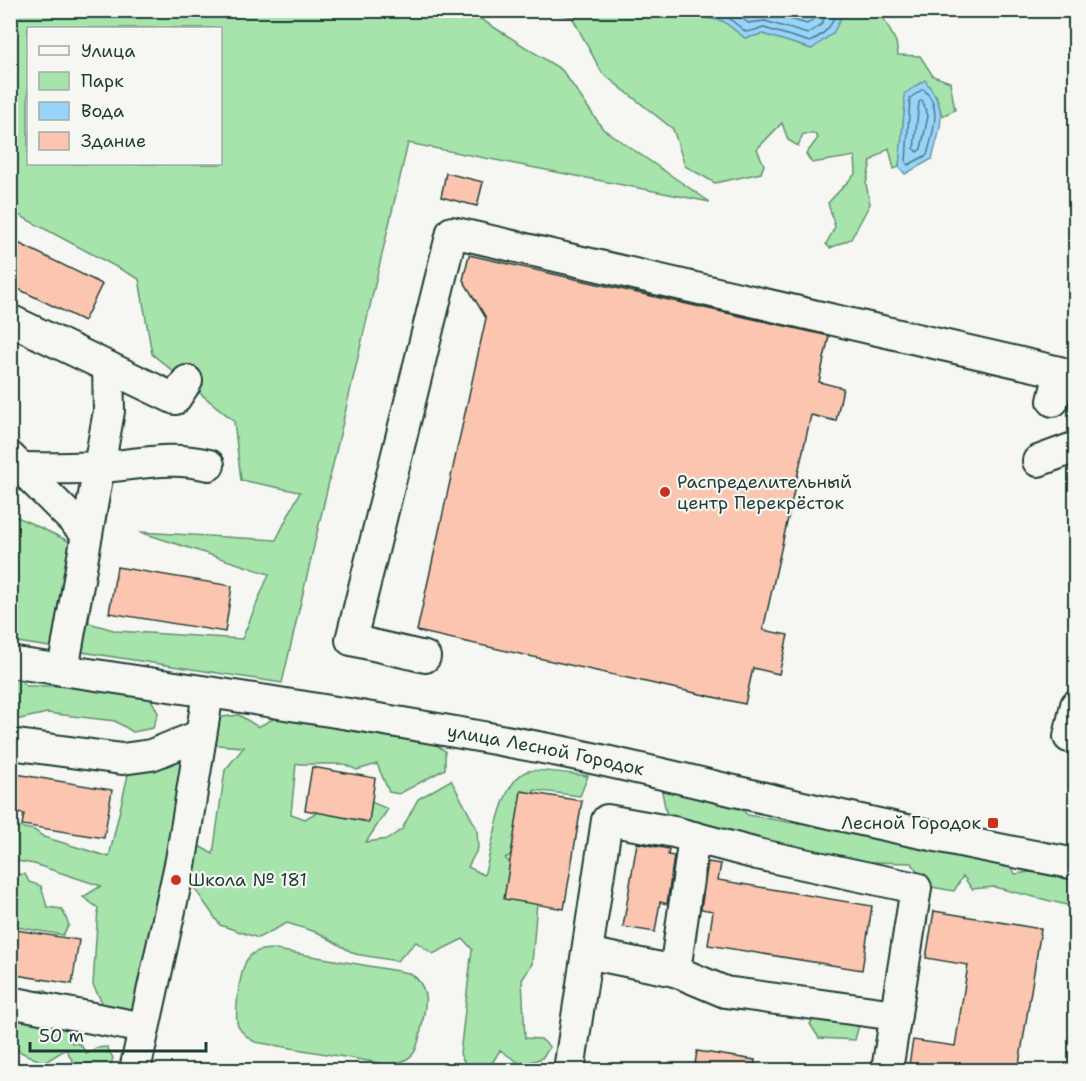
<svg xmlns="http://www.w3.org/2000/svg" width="1086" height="1081" viewBox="0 0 1086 1081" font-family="'Shantell Sans',sans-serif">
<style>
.green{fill:#a6e4ab;stroke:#629070;stroke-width:1.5;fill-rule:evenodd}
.water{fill:#98d4f9;stroke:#6898aa;stroke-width:1.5}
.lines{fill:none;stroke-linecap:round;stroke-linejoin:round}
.shore{stroke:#4f7983;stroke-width:1.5}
.building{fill:#fcc5af;stroke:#1f3d34;stroke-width:1.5}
.minor-casing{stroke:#1f3d34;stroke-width:34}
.minor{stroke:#f6f6f2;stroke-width:30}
.poi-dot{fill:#c8321e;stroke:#f6f6f2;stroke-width:2}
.labels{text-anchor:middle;stroke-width:4.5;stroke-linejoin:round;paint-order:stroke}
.poi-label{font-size:18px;fill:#1f3d34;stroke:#f6f6f2;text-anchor:start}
.street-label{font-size:18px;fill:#1f3d34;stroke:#f6f6f2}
</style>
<rect width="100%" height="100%" fill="#f6f6f2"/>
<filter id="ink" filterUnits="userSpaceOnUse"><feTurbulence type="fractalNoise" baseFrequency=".0167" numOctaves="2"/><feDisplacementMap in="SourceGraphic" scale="12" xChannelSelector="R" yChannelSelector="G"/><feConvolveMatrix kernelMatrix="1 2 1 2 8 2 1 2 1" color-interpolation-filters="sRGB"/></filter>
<g filter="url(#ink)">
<g class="green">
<path d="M10,11H468L562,70L603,129L710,202L408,143L282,683L11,641V514L94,553L89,623L117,631L242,639L269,574L140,532L276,540L300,492L241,480L234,421L152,354L139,279L11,211ZM28,28H220V164H28Z"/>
<polygon points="543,11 686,11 691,15 723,21 745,38 763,34 811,49 833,33 843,14 880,11 896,42 898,55 920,56 933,76 950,82 955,110 942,116 936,95 905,103 899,167 894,169 889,148 871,161 866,184 870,204 851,239 830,248 826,244 835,227 828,203 856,173 855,156 812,163 806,154 818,138 815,134 803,134 798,146 788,140 782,123 757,149 764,165 761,173 715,183 685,166 673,129 602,73 572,17"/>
<polygon points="11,677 17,678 27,686 65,686 151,699 158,713 153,728 133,732 115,721 47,713 11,721"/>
<path d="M239,715L258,727L273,719L338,716L421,734L445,751V769L399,794L389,792L377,764L357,770L344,764H296L291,814L305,819L350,793L388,809L366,842L388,839L402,829L418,799L451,780L477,829L478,848L468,867L484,875C493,850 499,780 528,771C537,768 576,775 588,776L580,796L534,790L536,828L524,849L505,858L538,889L532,964L522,980L525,1038L541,1039L550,1047L542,1058L522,1065L500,1050L491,1065L502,1070H464L467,1067L460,1054L472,949L463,939L433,954L416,942L397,961L355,954L319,933L287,923L258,938L220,925L184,873L132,1015L105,1008L93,985L98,908L83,897L101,886L34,864L12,860L10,832L14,826L34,830L44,837L109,857L130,766L181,750L193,810L169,829L213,854L225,770L244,747L217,745L211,733L222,717Z"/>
<polygon points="705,779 748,815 799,824 830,815 1002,848 1015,874 1045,870 1075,878 1075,907 994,887 972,889 963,876 954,891 926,886 912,863 833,861 667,817 662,792 667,786"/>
<polygon points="25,874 29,882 41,886 47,907 62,909 69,925 63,935 11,926 11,892 13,875"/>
<path d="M271,949L409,973C418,978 423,984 425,995C427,1003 419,1048 413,1054C408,1060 399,1063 392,1065L255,1042C248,1038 242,1034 238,1026C234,1014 240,966 249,957C255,950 263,950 271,949Z"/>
<polygon points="46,990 68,1022 72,1043 80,1044 87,1054 96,1048 107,1047 113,1058 110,1067 99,1070 89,1063 77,1070 66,1049 44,1063 14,1049 15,1067 11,1070 11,1001 16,993"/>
<polygon points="846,1010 859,1025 855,1040 819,1038 810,1024 818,1012"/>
</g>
<g class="water">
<polygon points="836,10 843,14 833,33 812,49 763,34 745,38 723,21 691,15 686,11"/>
<path d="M925,80C949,112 941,124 932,159L905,174L899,167L905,103L904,94Z"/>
</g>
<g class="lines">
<g class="shore">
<path d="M701,10L725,15L746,32L764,28L810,42C822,35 835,26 835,10"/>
<polyline points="732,10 748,23 765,21 808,34 822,24 827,10"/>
<polyline points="746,10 751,14 769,13 807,24 815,18 818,10"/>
<path d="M923,89C943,106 933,133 927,155L908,165L906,162L910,98Z"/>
<polygon points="922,100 928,116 921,149 917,152 914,149 919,102"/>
</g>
</g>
<g class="building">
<polygon points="446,173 483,182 477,206 441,197"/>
<polygon points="10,239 102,284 84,321 10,285"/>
<polygon points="469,255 829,336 819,382 843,388 836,421 811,415 763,630 788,635 779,674 753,668 745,704 417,631 486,318 463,280"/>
<polygon points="117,567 232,586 225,632 109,613"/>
<polygon points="312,767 375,778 369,822 305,810"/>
<polygon points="10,773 112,790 104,838 22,825 24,814 10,812"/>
<polygon points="521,791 582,801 564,909 504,899"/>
<polygon points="637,843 669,849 668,855 674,856 667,904 660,902 655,932 623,927"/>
<polygon points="708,862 721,864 718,880 872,906 862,970 708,945 713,911 701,909"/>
<polygon points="934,911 1041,929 1018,1071 908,1071 913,1040 955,1046 968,965 926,958"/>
<polygon points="10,929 79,940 72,984 10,974"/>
<polygon points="697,1051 755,1060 754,1071 694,1071"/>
</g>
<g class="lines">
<g class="minor-casing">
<g id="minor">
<polyline points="10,320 175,399 187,381"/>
<polyline points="10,457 87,534 63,670"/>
<polyline points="1038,461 1076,447"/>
<path d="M23,468C48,468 73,469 98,467C138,465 169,455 209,465"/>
<polyline points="87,534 109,411 108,367"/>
<polyline points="425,657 351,640 452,232 1060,372 1053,401"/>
<path id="s1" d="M10,662C194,690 377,716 559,751C632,766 704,784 777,801C876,824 975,845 1076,864"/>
<polyline points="1069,737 1076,705"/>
<polyline points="10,744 122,759 151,755 201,735"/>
<polyline points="587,953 675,971 725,992 896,1015"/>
<polyline points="675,971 694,837"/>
<polyline points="10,1002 144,1028"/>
<polyline points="135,1070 181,860 208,693"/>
<polyline points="569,1070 607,820 674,832 757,854 916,888 887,1070"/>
</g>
</g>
<use href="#minor" class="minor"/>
</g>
</g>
<g class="poi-dot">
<circle cx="665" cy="492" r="6"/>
<rect x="987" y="817" width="12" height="12" rx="3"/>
<circle cx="176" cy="880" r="6"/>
</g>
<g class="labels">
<g class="poi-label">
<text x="677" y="488">Распределительный<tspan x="677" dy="21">центр Перекрёсток</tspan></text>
<text x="981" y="829" text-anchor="end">Лесной Городок</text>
<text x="188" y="886">Школа № 181</text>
</g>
<g class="street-label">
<text dy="6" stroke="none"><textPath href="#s1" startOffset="543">улица Лесной Городок</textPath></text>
</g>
</g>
<rect width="1086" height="1081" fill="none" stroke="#f6f6f2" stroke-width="36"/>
<rect x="18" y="18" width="1050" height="1045" fill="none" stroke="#1f3d34" stroke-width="2" filter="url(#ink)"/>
<rect x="27" y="27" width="195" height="138" fill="#f6f6f2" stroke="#a0aca6" stroke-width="1.5"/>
<rect x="39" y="46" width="30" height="9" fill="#f6f6f2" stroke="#a0aca6" stroke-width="1.5"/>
<text x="81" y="57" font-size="18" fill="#1f3d34">Улица</text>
<rect x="39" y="72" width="30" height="18" fill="#a6e4ab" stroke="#a0aca6" stroke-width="1.5"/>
<text x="81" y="87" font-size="18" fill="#1f3d34">Парк</text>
<rect x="39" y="102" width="30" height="18" fill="#98d4f9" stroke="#a0aca6" stroke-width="1.5"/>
<text x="81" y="117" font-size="18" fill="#1f3d34">Вода</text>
<rect x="39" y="132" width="30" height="18" fill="#fcc5af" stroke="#a0aca6" stroke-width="1.5"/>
<text x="81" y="147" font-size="18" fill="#1f3d34">Здание</text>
<path d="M30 1042v9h176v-9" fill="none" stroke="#1f3d34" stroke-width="3"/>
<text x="39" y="1042" font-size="18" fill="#1f3d34" stroke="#f6f6f2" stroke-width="4.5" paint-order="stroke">50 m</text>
</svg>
